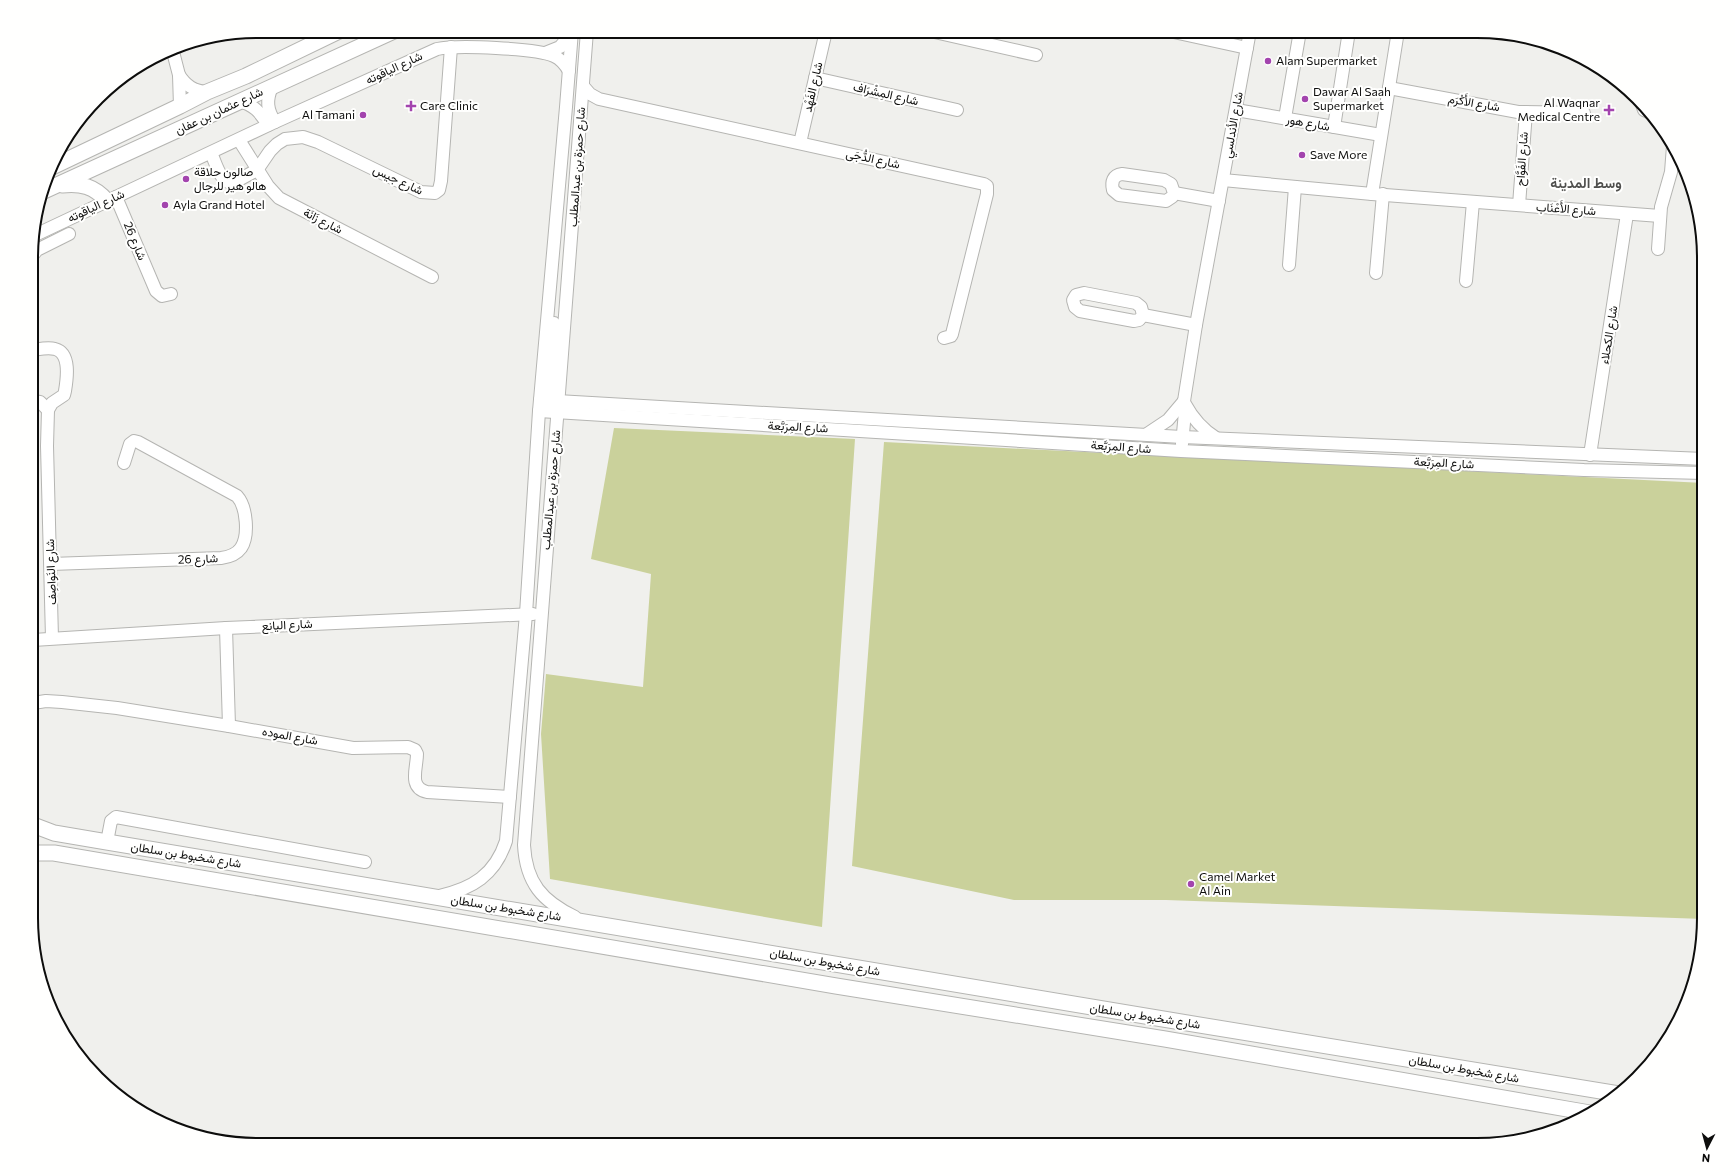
<svg xmlns="http://www.w3.org/2000/svg" width="1735" height="1176" viewBox="0 0 1735 1176" font-family="Commissioner,Vazirmatn,sans-serif">
<style>
.green{fill:#cad19b}
.lines{fill:none;stroke-linecap:round;stroke-linejoin:round}
.minor-casing{stroke:#b5b5b2;stroke-width:14}
.major-casing{stroke:#b5b5b2;stroke-width:17}
.minor{stroke:#fff;stroke-width:12}
.major{stroke:#fff;stroke-width:15}
.poi-dot{fill:#a344ae;stroke:#fffffe;stroke-width:1.5}
.labels{text-anchor:middle;stroke-width:4;stroke-linejoin:round;paint-order:stroke}
.poi-label{font-size:12px;fill:#0d0d0c;stroke:#fffffe;text-anchor:start}
.street-label{font-size:12px;fill:#0d0d0c;stroke:#fffffe}
.quarter-label{font-size:14px;font-weight:bold;fill:#50504e;stroke:#fffffe}
.rim{fill:none;stroke:#0d0d0c;stroke-width:2}
</style>
<rect width="100%" height="100%" fill="#f0f0ed"/>
<g class="green">
<polygon points="614,428 855,439 822,927 550,879 541,734 546,674 643,687 651,574 591,559"/>
<polygon points="884,442 1704,483 1704,919 1166,900 1014,900 852,866"/>
</g>
<g class="lines">
<g class="minor-casing">
<g id="minor">
<polyline points="930,31 1036,55"/>
<polyline points="1169,31 1247,48"/>
<polyline points="172,48 179,75 180,106"/>
<polyline points="545,53 560,47 571,34"/>
<path d="M179,75C186,86 194,91 207,92"/>
<polyline points="815,78 957,110"/>
<polyline points="583,86 590,94 599,99 984,184 987,186 987,194 952,334 951,336 944,338"/>
<path d="M272,87C266,100 267,110 275,122"/>
<polyline points="1389,88 1518,112 1584,113"/>
<path d="M239,101C254,105 260,112 268,125"/>
<polyline points="1641,102 1644,110 1651,113"/>
<polyline points="1236,110 1381,135"/>
<polyline points="1285,118 1300,31"/>
<polyline points="1334,127 1349,31"/>
<polyline points="239,140 268,186 279,198 432,277"/>
<polyline points="800,143 826,31"/>
<path d="M211,153C216,163 220,183 233,183L257,170L270,151L277,144L285,139L303,137L318,142L421,192L435,193L439,190L441,181L451,47"/>
<path d="M1122,174L1164,180L1171,184L1174,193L1172,197L1166,201L1119,195L1113,190C1111,182 1113,175 1122,174Z"/>
<polyline points="1223,180 1372,194 1660,216"/>
<polyline points="1174,193 1219,201"/>
<polyline points="1372,194 1398,31"/>
<polyline points="116,197 156,291 162,296 171,294"/>
<polyline points="1519,205 1526,112"/>
<path d="M33,236L275,122L437,49C457,45 536,48 554,56C561,59 565,64 569,71"/>
<polyline points="1658,249 1661,207 1671,172 1673,146"/>
<polyline points="33,255 37,250 69,234"/>
<polyline points="1289,265 1295,187"/>
<polyline points="1376,273 1383,194"/>
<polyline points="1466,281 1473,202"/>
<polygon points="1084,293 1136,303 1141,307 1143,315 1139,320 1134,321 1080,311 1075,307 1073,300 1076,295"/>
<polyline points="1143,315 1196,325"/>
<path d="M33,350C40,349 48,347 55,349C71,353 67,379 65,391L64,395L52,403L48,410L47,446L52,638"/>
<polyline points="540,400 1182,437 1704,459"/>
<polyline points="33,401 40,402 48,410"/>
<path d="M1185,404C1193,419 1202,429 1216,438"/>
<polyline points="554,408 551,396 554,323"/>
<polyline points="539,411 1181,451 1584,470 1704,473"/>
<polyline points="1147,434 1168,420 1184,401"/>
<polyline points="1182,444 1185,412 1184,401 1196,325 1250,31"/>
<polyline points="1590,455 1627,214"/>
<path d="M51,564L221,558C229,557 236,555 241,548C249,536 247,507 237,496L138,442L134,441L130,444L124,463"/>
<polyline points="226,628 229,726"/>
<polyline points="33,640 226,628 533,614"/>
<path d="M33,703L46,701L62,702L117,708L229,726L353,748L408,747L415,750L417,754C417,768 408,788 427,792L510,797"/>
<polyline points="107,842 111,821 116,817 365,862"/>
<path d="M439,896C472,889 495,875 506,841L526,614L539,411L566,107L572,31"/>
<path d="M575,917C542,901 526,883 524,845L587,31"/>
</g>
</g>
<g class="major-casing">
<g id="major">
<polyline points="52,167 180,106 207,92 246,76 339,31"/>
<path d="M62,185C81,183 94,186 107,201"/>
<polyline points="44,191 394,31"/>
<polyline points="33,825 54,833 107,842 1157,1018 1619,1094"/>
<polyline points="33,853 54,853 836,986 1165,1039 1590,1113"/>
</g>
</g>
<use href="#minor" class="minor"/>
<use href="#major" class="major"/>
</g>
<g class="poi-dot">
<circle cx="1268" cy="61" r="4"/>
<circle cx="1305" cy="99" r="4"/>
<path d="M409 100h4v4h4v4h-4v4h-4v-4h-4v-4h4z"/>
<path d="M1607 104h4v4h4v4h-4v4h-4v-4h-4v-4h4z"/>
<circle cx="363" cy="115" r="4"/>
<circle cx="1302" cy="155" r="4"/>
<circle cx="186" cy="179" r="4"/>
<circle cx="165" cy="205" r="4"/>
<circle cx="1191" cy="884" r="4"/>
</g>
<g class="labels">
<g class="poi-label">
<text x="1276" y="65">Alam Supermarket</text>
<text x="1313" y="96">Dawar Al Saah<tspan x="1313" dy="14">Supermarket</tspan></text>
<text x="1600" y="107" text-anchor="end">Al Waqnar<tspan x="1600" dy="14">Medical Centre</tspan></text>
<text x="420" y="110">Care Clinic</text>
<text x="355" y="119" text-anchor="end">Al Tamani</text>
<text x="1310" y="159">Save More</text>
<text x="194" y="176">صالون حلاقة<tspan x="194" dy="14">هالو هير للرجال</tspan></text>
<text x="173" y="209">Ayla Grand Hotel</text>
<text x="1199" y="881">Camel Market<tspan x="1199" dy="14">Al Ain</tspan></text>
</g>
<g class="street-label">
<text transform="translate(394 68) rotate(-25)" y="4">شارع الياقوته</text>
<text transform="translate(813 87) rotate(-77)" y="4">شارع الفَهْد</text>
<text transform="translate(886 94) rotate(13)" y="4">شارع المِشْرَاف</text>
<text transform="translate(1474 103) rotate(10)" y="4">شارع الأَكْرَم</text>
<text transform="translate(219 111) rotate(-25)" y="4">شارع عثمان بن عفان</text>
<text transform="translate(1308 123) rotate(10)" y="4">شارع هور</text>
<text transform="translate(1233 125) rotate(-80)" y="4">شارع الأندلسي</text>
<text transform="translate(873 159) rotate(12)" y="4">شارع الدُّجَى</text>
<text transform="translate(1522 159) rotate(-86)" y="4">شارع الفَوَّاح</text>
<text transform="translate(577 167) rotate(-86)" y="4">شارع حمزة بن عبدالمطلب</text>
<text transform="translate(398 180) rotate(25)" y="4">شارع جيس</text>
<text transform="translate(96 206) rotate(-25)" y="4">شارع الياقوته</text>
<text transform="translate(1566 209) rotate(4)" y="4">شارع الأَعْنَاب</text>
<text transform="translate(323 221) rotate(27)" y="4">شارع زَانَة</text>
<text transform="translate(135 241) rotate(67)" y="4">شارع 26</text>
<text transform="translate(1609 335) rotate(-81)" y="4">شارع الكحلاء</text>
<text transform="translate(798 427) rotate(3)" y="4">شارع المِرَبَّعة</text>
<text transform="translate(1121 447) rotate(4)" y="4">شارع المِرَبَّعة</text>
<text transform="translate(1444 463) rotate(3)" y="4">شارع المِرَبَّعة</text>
<text transform="translate(551 490) rotate(-85)" y="4">شارع حمزة بن عبدالمطلب</text>
<text transform="translate(198 559) rotate(-2)" y="4">شارع 26</text>
<text transform="translate(51 572) rotate(-92)" y="4">شارع النَواصِف</text>
<text transform="translate(287 625) rotate(-3)" y="4">شارع اليانع</text>
<text transform="translate(290 736) rotate(10)" y="4">شارع الموده</text>
<text transform="translate(186 855) rotate(9)" y="4">شارع شخبوط بن سلطان</text>
<text transform="translate(506 908) rotate(9)" y="4">شارع شخبوط بن سلطان</text>
<text transform="translate(825 962) rotate(10)" y="4">شارع شخبوط بن سلطان</text>
<text transform="translate(1145 1016) rotate(9)" y="4">شارع شخبوط بن سلطان</text>
<text transform="translate(1464 1069) rotate(10)" y="4">شارع شخبوط بن سلطان</text>
</g>
<g class="quarter-label">
<text x="1586" y="188">وسط المدينة</text>
</g>
</g>
<path d="M0 0H1735V1176H0ZM258 38H1477A220 220 0 0 1 1697 258V918A220 220 0 0 1 1477 1138H258A220 220 0 0 1 38 918V258A220 220 0 0 1 258 38Z" fill="#fffffe" fill-rule="evenodd"/>
<path class="rim" d="M258 38H1477A220 220 0 0 1 1697 258V918A220 220 0 0 1 1477 1138H258A220 220 0 0 1 38 918V258A220 220 0 0 1 258 38Z"/>
<g transform="translate(1707 1148) rotate(186)" stroke="#fffffe" stroke-width="3" paint-order="stroke">
<path d="M0-3L7 15L0 10L-7 15Z" fill="#0d0d0c"/>
<text y="-6" font-size="11" font-weight="bold" text-anchor="middle" fill="#0d0d0c">N</text>
</g>
</svg>
